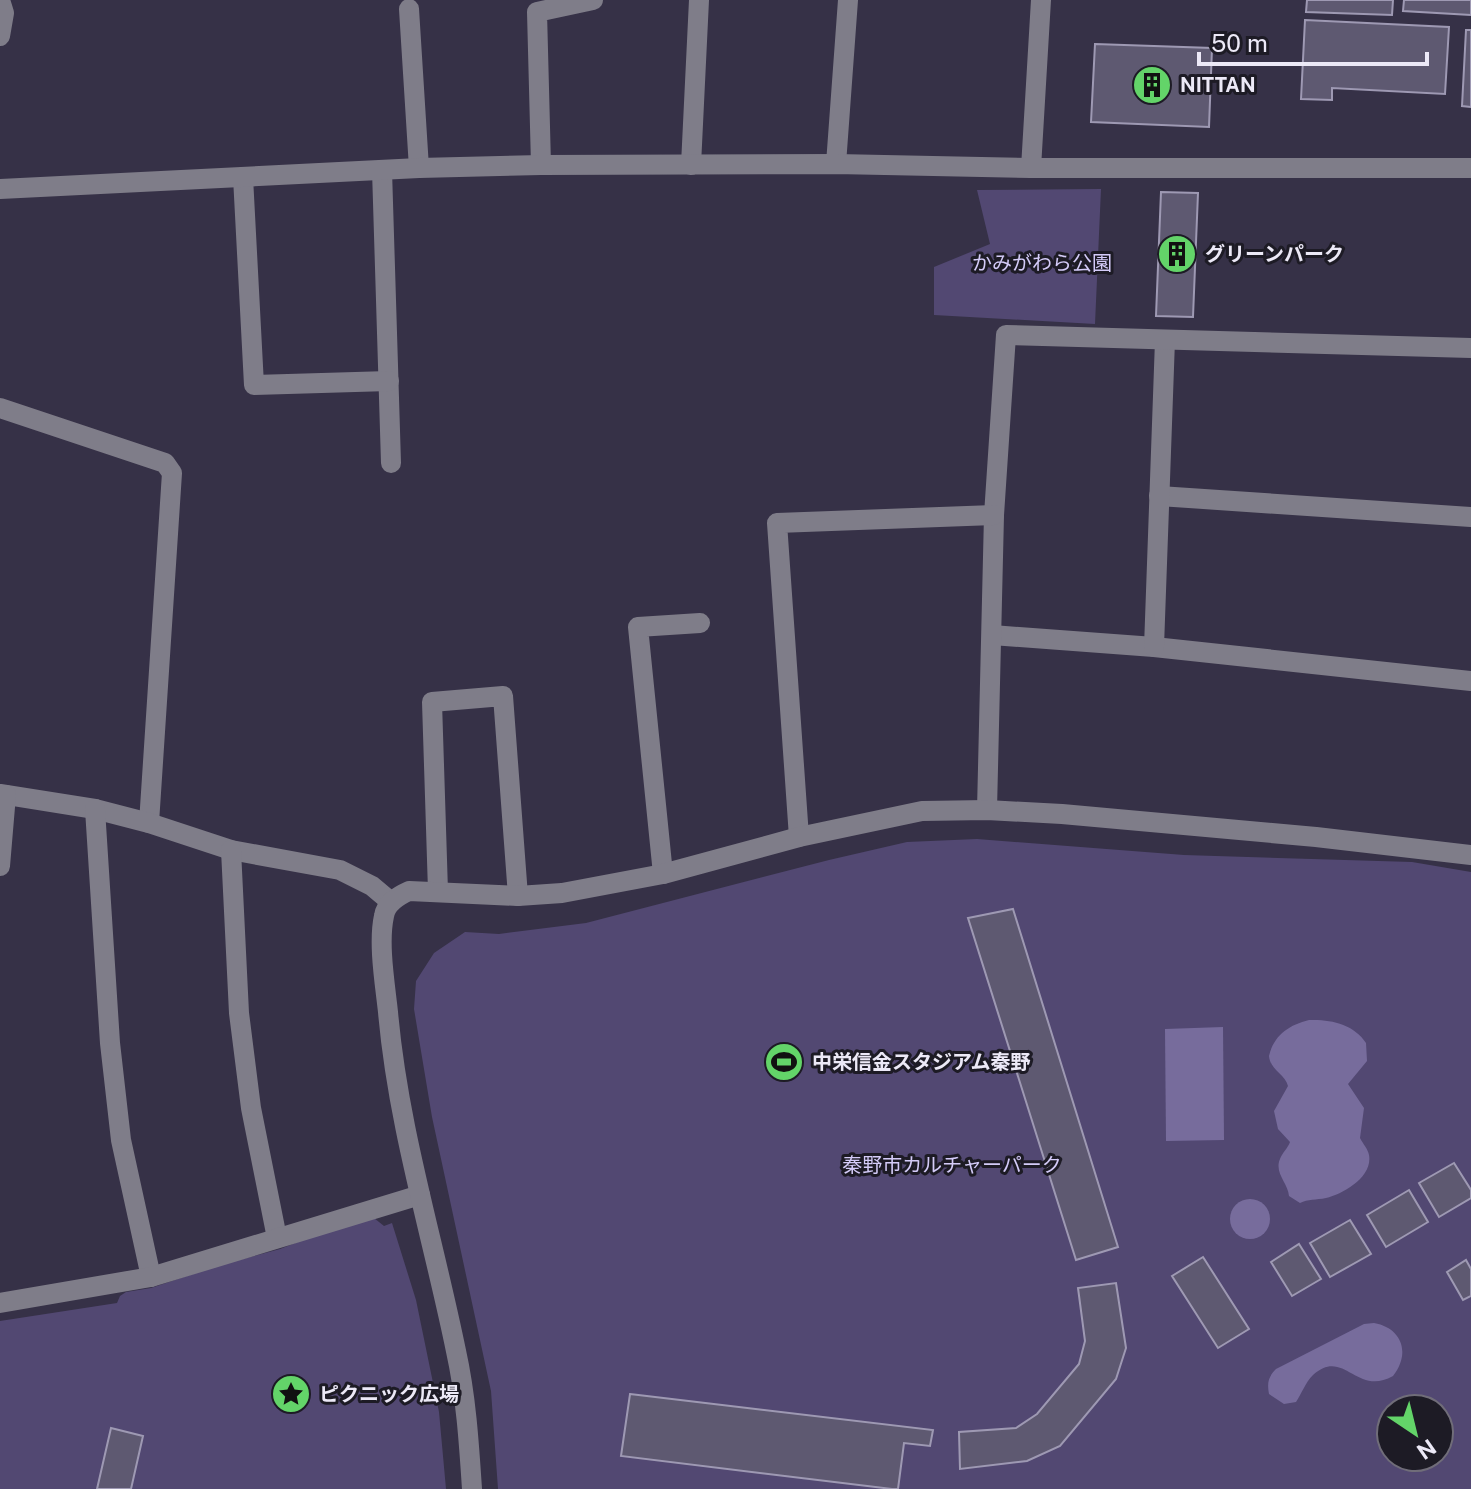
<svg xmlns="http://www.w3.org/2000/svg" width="1471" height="1489" viewBox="0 0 1471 1489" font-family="'Public Sans','Noto Sans JP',sans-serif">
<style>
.green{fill:#524872;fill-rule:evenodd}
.water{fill:#776c9c}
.building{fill:#5e5971;stroke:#9e99b3;stroke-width:2}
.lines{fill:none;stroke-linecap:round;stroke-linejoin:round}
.minor{stroke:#7f7d89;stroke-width:20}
.labels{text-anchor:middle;stroke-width:6;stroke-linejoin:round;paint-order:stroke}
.poi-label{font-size:20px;font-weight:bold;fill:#ece9f7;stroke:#1d1b25;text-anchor:start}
.park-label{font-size:20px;fill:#d4cbf8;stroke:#1d1b25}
</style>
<rect width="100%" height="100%" fill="#363147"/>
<g class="green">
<polygon points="1101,189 1095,324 934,315 934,267 990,244 977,190"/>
<path d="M977,839L1184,855L1412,862L1471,872V1489H498L491,1391L432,1117L414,1009L416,981L434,953L465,932L499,934L586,923L829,860L907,842ZM1391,1409H1439V1457H1391Z"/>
<polygon points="374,1218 384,1226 392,1223 416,1300 439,1412 446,1489 0,1489 0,1321 117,1303 120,1296 126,1292 151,1288 220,1265 280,1249 344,1224"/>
</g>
<g class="water">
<path d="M1309,1020C1330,1019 1354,1024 1366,1043L1367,1061L1348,1084L1364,1108L1360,1138C1363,1144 1368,1149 1369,1155C1373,1177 1343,1194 1326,1198C1316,1200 1308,1199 1300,1203L1289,1196C1288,1183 1274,1173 1280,1159C1282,1153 1288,1148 1290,1142L1278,1129L1274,1111L1288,1086C1285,1074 1270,1070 1269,1056C1274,1035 1289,1025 1309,1020Z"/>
<polygon points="1223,1027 1224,1140 1166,1141 1165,1029"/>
<circle cx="1250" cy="1219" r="20"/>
<path d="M1374,1323C1402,1328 1411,1353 1393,1376C1356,1397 1344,1347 1313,1375C1305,1383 1302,1393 1296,1402L1284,1404L1269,1394C1267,1383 1268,1377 1276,1369L1364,1324Z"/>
</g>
<g class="building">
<polygon points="1307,0 1393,0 1392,15 1306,12"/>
<polygon points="1404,0 1471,0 1471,15 1403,11"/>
<polygon points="1305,20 1449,27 1445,94 1332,88 1332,100 1301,99"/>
<polygon points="1466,30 1471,30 1471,107 1462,106"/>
<polygon points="1095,44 1212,48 1209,127 1091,122"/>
<polygon points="1161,192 1198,193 1193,317 1156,316"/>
<polygon points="1013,909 1118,1247 1076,1260 968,918"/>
<polygon points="1454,1163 1471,1190 1471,1198 1439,1217 1419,1183"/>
<polygon points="1409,1190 1428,1222 1386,1247 1367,1215"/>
<polygon points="1350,1220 1371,1254 1330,1277 1310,1243"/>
<polygon points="1299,1244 1321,1279 1292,1296 1271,1262"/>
<polygon points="1203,1257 1249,1329 1218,1348 1172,1276"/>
<polygon points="1466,1260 1471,1269 1471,1296 1463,1300 1447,1272"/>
<polygon points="1116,1283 1126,1348 1116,1379 1060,1446 1027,1461 960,1469 959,1432 1016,1428 1037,1414 1079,1364 1085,1341 1078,1288"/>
<polygon points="630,1394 933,1430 930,1446 904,1443 898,1489 892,1489 621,1456"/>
<polygon points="111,1428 143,1436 131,1489 97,1489"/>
</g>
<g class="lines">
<g class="minor">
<polyline points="0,0 4,13 0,36"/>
<polyline points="409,9 419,168"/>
<polyline points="836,164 848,0"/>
<polyline points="541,165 537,12 593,0"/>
<polyline points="691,165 699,0"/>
<polyline points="1031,168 1041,0"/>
<polyline points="382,170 391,463"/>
<polyline points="243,177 254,385 389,381"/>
<polyline points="0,189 419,168 541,165 836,164 1031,168 1471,168"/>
<polyline points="0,408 165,463 172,473 149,823"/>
<polyline points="1159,496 1471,517"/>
<polyline points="992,635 1154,647 1471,681"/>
<polyline points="1154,647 1165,340"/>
<polyline points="0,794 95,809 149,823 231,850 340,870 372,886 391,902"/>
<polyline points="95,809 110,1043 121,1140 151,1277"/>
<polyline points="987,810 994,515 1006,335 1471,348"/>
<polyline points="799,837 777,523 994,515"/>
<polyline points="231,850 239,1013 251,1108 277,1238"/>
<polyline points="0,866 6,795"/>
<polyline points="663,874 638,627 700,623"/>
<polyline points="438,891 432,702 503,696 518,896"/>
<polyline points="0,1303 151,1277 420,1195"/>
<path d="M472,1489C469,1443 466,1396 456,1351C433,1238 398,1127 388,1012C385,984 378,943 384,916C386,903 398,896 409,891L518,896L562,893L663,874L799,837L922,811L987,810L1062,814L1316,837L1471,855"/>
</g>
</g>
<defs>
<g id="building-disc" transform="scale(2)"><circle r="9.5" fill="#63d469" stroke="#1d1b25"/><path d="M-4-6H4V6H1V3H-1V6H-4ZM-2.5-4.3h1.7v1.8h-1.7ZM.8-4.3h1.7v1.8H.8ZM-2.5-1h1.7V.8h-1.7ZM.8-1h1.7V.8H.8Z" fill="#111"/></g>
<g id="stadium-disc" transform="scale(2)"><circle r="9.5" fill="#63d469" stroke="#1d1b25"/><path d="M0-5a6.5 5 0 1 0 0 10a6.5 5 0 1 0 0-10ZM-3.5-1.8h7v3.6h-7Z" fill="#111"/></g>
<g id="sight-disc" transform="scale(2)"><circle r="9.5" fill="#63d469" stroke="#1d1b25"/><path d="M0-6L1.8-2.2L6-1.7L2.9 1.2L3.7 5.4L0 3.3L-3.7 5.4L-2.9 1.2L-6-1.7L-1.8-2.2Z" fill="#111"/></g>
</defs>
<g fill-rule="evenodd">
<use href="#building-disc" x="1152" y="85"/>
<use href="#building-disc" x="1177" y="254"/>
<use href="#stadium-disc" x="784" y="1062"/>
<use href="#sight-disc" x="291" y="1394"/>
</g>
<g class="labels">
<g class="poi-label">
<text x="1180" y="92">NITTAN</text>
<text x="1205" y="261">グリーンパーク</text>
<text x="812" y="1069">中栄信金スタジアム秦野</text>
<text x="319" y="1401">ピクニック広場</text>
</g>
<g class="park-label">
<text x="1042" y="270">かみがわら公園</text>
<text x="952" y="1172">秦野市カルチャーパーク</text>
</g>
</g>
<g transform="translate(1415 1433) rotate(145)"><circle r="38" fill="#1d1b25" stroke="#706d79" stroke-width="2"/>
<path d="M0-6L14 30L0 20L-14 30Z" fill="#63d469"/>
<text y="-12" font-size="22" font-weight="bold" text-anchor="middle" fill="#ece9f7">N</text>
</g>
<path d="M1199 52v12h228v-12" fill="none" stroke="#ece9f7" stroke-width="4"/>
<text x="1211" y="52" font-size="24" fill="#ece9f7" stroke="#1d1b25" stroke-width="6" paint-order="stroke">50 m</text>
</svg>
